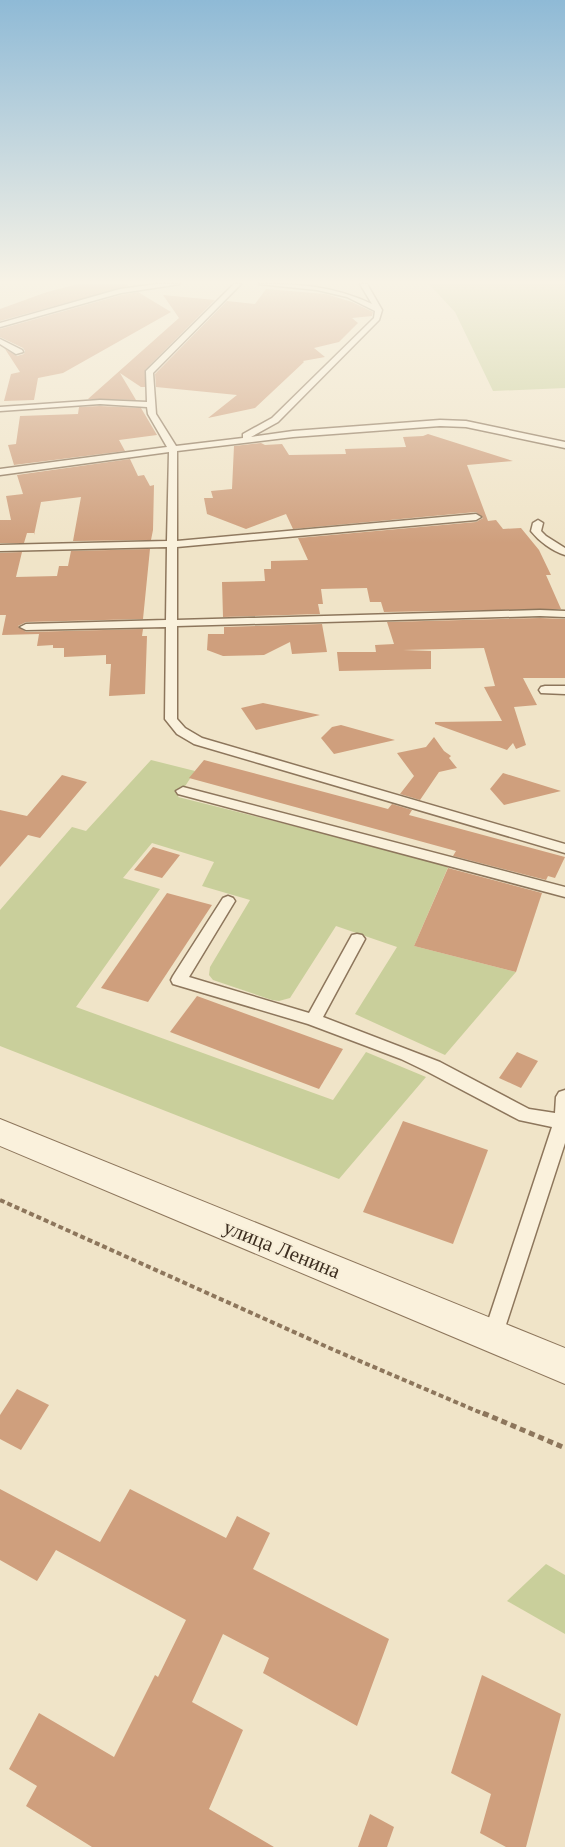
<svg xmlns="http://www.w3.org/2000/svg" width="565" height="1847" viewBox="0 0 565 1847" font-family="Georgia,serif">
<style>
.green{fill:#c9cf9b}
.building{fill:#cf9f7d}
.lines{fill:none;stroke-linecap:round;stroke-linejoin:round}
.service-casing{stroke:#8d765c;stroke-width:3}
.tertiary-casing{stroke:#8d765c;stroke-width:2}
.path-far1{stroke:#8d765c;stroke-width:4;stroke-dasharray:5 3;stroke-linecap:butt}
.path{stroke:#8d765c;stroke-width:5;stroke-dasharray:6 4;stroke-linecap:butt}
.service{fill:#faf1dc;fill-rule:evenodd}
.tertiary{fill:#faf1dc;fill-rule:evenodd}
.labels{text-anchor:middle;stroke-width:4;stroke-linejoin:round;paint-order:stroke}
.near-street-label{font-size:21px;fill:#3d2e20;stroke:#f7eed8}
</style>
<rect width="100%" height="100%" fill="#f0e4c8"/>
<g class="green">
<polygon points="429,284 565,284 565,388 493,391 455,312"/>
<polygon points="151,760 195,771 178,797 449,865 414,946 516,972 445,1055 355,1014 397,947 336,926 290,998 279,1001 272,1000 213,980 209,975 210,967 250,900 202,886 214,862 152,843 123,878 160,889 76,1007 333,1100 366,1052 426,1077 339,1179 0,1046 0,910 72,827 86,831"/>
<polygon points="546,1564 565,1575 565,1634 507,1601"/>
</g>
<g class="building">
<polygon points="78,284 125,284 128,286 0,321 0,309 47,292"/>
<polygon points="266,289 326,294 352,302 373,312 372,316 352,318 358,323 339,342 314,348 325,357 303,361 304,362 255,408 208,418 237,395 156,387 155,374 227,301 255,304"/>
<polygon points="138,292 171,312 63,373 38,378 34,400 4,401 11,374 20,372 5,349 17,356 24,354 25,351 23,348 0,337 0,329 121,295"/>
<polygon points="163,295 215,300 145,370 145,387 141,387 120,373 136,400 88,399 179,318"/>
<polygon points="100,406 141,408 157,435 119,440 125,451 14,465 8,445 16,444 20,416 78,414 79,407"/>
<polygon points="428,434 513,461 467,465 488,521 496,520 503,529 521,528 539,550 551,575 546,575 561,609 384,612 381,602 370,602 367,588 321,589 323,604 318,604 320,614 223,617 222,582 265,581 264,569 271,569 271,561 308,560 298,538 476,522 483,518 476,512 293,529 286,514 246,529 207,514 204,498 213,498 211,491 232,489 234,446 261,443 265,445 282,444 289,455 346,454 345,449 406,447 403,437 423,436"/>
<polygon points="130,459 138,476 144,475 150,486 154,485 153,530 151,540 73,541 81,497 41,502 34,535 34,533 27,533 24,543 0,543 0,520 11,520 6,496 23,494 17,475"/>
<polygon points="150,549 143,619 26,622 18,626 26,632 143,629 142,636 147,636 145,694 109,696 111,664 106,664 106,655 64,657 64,648 53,648 53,645 37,646 39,634 2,635 6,615 0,615 0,553 22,552 16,577 57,576 59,566 68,566 71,551"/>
<polygon points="540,618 565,619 565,678 523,678 537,705 514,707 526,745 516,749 513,743 507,750 435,724 435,722 502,721 484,687 495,686 484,648 403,650 431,651 431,669 339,671 337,652 376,652 375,645 394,644 387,622"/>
<polygon points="322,624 327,652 292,654 290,642 264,655 223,656 207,650 208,634 224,634 224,627"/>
<polygon points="263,703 320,715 256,730 241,708"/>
<polygon points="341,725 395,740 334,754 321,738 332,727"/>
<polygon points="434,737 444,751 451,756 449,758 457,768 439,772 420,800 400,794 414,776 397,753 426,747"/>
<polygon points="204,760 388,809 392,804 412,810 409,815 565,857 555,878 548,876 546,880 453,856 456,851 189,778"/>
<polygon points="503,773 561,791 504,805 490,789"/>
<polygon points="62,775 87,782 40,838 28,835 0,867 0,810 27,816"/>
<polygon points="153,847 180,855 162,878 134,870"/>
<polygon points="448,868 542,893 516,972 414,946"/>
<polygon points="167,893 212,905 148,1002 101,988"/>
<polygon points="197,996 343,1049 319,1089 170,1032"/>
<polygon points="517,1052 538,1061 521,1088 499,1078"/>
<polygon points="403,1121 488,1150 453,1244 363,1212"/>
<polygon points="17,1389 49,1405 21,1450 0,1439 0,1415"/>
<polygon points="0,1489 100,1542 130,1489 226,1538 237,1516 270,1533 253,1569 389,1639 357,1726 263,1673 269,1658 223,1634 192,1702 243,1730 209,1809 274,1847 92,1847 26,1806 37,1786 9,1769 39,1713 114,1757 155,1675 158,1677 186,1620 56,1550 37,1581 0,1560"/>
<polygon points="482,1675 561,1714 526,1847 506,1847 480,1833 491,1794 451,1773"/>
<polygon points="370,1814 394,1827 387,1847 358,1847"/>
</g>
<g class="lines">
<g class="service-casing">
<g id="service">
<polygon points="157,284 180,284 121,293 0,327 0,323 120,289"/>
<path d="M234,284H241L153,373L156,414L176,446L243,438V434L272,418L374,318L375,311L347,297L317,290L259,284C301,284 333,286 372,304L360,284H367L382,310L379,320L278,422L251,437L293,431L440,420L466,421L565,442V448L466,427L440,426L293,437L177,451V541L476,514L481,517L476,520L177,547V620L540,610L565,611V617L540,616L177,626V719L185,728L202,738L565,844V853L194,744L177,734L165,719L166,627L26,630L20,627L26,624L166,620L167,547L0,551V545L167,541L169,452L0,475V469L167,447L148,414L147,407L100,404L0,411V407L100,400L147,402L146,371Z"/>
<polygon points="0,339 22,350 23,352 16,354 0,344"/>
<path d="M538,520L543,523L541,531L546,536L565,548V555C552,551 539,541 531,531L533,523Z"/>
<polygon points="545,686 565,686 565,694 541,693 539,690 541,687"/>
<polygon points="183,787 565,887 565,897 178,794 176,791"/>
<polygon points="228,896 233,898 235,901 189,977 309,1013 352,935 357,934 362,935 365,939 323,1017 440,1062 529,1109 555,1113 556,1097 559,1092 565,1090 565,1143 500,1343 493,1345 486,1343 483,1336 552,1127 519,1120 428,1072 401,1059 308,1024 173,984 171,980 173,976 223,898"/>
</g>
</g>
<g class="tertiary-casing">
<polygon id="tertiary" points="0,1119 565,1348 565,1384 0,1146"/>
</g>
<polyline class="path-far1" points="0,1200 334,1350 486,1415"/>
<polyline class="path" points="483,1413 565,1448"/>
<use href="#service" class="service"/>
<use href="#tertiary" class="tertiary"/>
</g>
<linearGradient id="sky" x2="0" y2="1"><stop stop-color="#8fbad6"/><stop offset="0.52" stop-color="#f8f3e6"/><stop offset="1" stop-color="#f8f3e6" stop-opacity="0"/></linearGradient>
<rect width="565" height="543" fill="url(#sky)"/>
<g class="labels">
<g class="near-street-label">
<text transform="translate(282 1249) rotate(22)" y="7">улица Ленина</text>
</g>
</g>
</svg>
